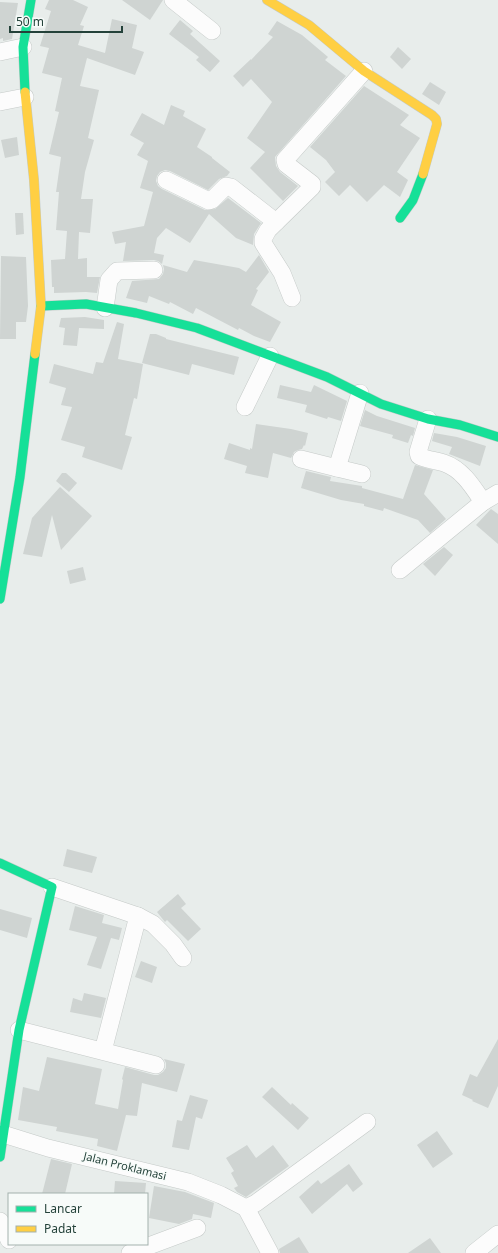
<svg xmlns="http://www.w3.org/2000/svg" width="498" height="1253" viewBox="0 0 498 1253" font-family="'Noto Sans',sans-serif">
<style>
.building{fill:#cfd4d2}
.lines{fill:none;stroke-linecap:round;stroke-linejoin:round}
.street-casing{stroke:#c5cac8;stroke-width:18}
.fast-casing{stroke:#c3cbc8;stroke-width:10}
.slow-casing{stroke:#c3cbc8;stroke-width:10}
.street{stroke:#fcfcfc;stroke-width:17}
.fast{stroke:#16e098;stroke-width:9}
.slow{stroke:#ffcf43;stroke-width:9}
.labels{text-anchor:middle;stroke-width:3;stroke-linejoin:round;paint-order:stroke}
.street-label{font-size:11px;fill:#24423a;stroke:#f7fbf9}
</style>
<rect width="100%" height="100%" fill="#e8edeb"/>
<g class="building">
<polygon points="49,0 73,0 88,7 80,25 84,26 78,45 105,53 112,19 137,25 132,48 144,52 135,75 87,58 80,86 99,90 88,138 94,140 85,172 81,199 93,199 90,233 79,232 78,259 87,258 87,277 100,277 97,293 86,292 54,293 54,287 52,287 51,260 65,259 67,231 56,230 59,192 56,192 61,157 49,154 59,112 55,111 62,78 42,73 49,48 40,46 51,11 45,9"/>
<polygon points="122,0 163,0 150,20"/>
<polygon points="0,2 18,3 12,39 3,41 3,38 0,39"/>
<polygon points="180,20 193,31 190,34 220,61 210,72 196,60 199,57 169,34"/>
<polygon points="277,21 302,35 328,57 325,60 346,76 275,157 276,166 280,172 298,186 283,201 250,168 265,152 247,138 272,102 251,79 243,87 233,76 251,59 251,60 273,37 268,34"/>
<polygon points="398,47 411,59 402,69 390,57"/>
<polygon points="430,82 446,92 439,105 422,94"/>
<polygon points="364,86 409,115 400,125 420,138 397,172 408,180 400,197 384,185 367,202 350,185 339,196 325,182 335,172 326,160 310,147"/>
<polygon points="171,105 185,111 183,116 206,129 197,147 212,157 212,158 230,172 227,176 219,179 208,190 170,171 165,170 160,172 157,176 156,181 158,186 162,189 205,210 215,209 228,198 261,223 254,234 253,245 236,238 209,214 190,243 166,228 157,238 154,253 164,255 162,264 158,261 154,260 123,261 126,242 115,244 112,232 144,226 153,192 140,188 148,161 137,155 144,143 130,135 142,113 164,125"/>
<polygon points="17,137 19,155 5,158 1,140"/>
<polygon points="15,213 23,213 24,234 16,235"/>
<polygon points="259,255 269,272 256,289 258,290 251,305 281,322 270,342 254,336 239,328 238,330 196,308 193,314 170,302 169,304 149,296 147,303 126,298 132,281 159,279 163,274 164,269 163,265 187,272 194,260 239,268 246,272"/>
<polygon points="1,256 26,257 28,306 26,322 16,322 16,339 0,339"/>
<polygon points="85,317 104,320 104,329 79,328 77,346 63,345 65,328 59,327 61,318"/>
<polygon points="117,322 124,324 118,359 143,364 137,399 134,398 125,435 132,437 122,470 82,457 85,447 61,440 72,407 61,405 66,388 49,383 54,364 93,374 96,362 103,363"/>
<polygon points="150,334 156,334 166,338 166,339 239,357 234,375 192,364 189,375 142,363"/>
<polygon points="280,385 311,392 314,385 347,401 341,421 328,417 327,419 305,412 307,405 277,398"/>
<polygon points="365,410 377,416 415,428 413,436 411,435 408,443 392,438 393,435 360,426"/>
<polygon points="256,424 291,429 308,433 305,446 304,445 302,449 298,450 294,452 291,458 273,453 268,478 245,473 247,466 224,459 229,443 250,450 250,448 252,449"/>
<polygon points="434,433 457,437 486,446 480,466 449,454 452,447 432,441"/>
<polygon points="415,465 433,470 424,494 446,519 430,533 418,520 384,508 383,511 364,506 364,504 341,500 301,488 306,471 331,477 330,481 362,486 362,488 403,499"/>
<polygon points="62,473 66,473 77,483 69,492 56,481"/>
<polygon points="60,487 92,516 61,550 52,515 42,557 23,554 32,518"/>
<polygon points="491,509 498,514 498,544 476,525"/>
<polygon points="444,547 453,555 435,576 423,564"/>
<polygon points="83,567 86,580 70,584 67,571"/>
<polygon points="67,849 97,857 92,873 63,866"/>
<polygon points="178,894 186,904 181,908 201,929 188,941 167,920 165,922 157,912"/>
<polygon points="75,906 104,915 102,923 122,928 119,940 111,938 101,969 87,965 97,937 69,930"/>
<polygon points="0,909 32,918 27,938 0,930"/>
<polygon points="141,961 157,967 152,983 135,977"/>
<polygon points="84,993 106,998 101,1018 70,1012 73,998 82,1001"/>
<polygon points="498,1039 498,1086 488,1108 472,1101 473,1100 462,1095 470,1074 477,1077"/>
<polygon points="47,1057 102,1069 95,1104 118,1109 123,1080 122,1079 125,1067 154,1075 158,1075 163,1072 166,1068 166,1063 164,1059 185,1064 177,1092 142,1083 137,1116 126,1115 117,1151 97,1146 98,1139 56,1131 57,1127 18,1120 23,1087 39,1091"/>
<polygon points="272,1087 291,1105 292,1103 309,1118 298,1130 262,1097"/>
<polygon points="190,1095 208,1100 202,1119 196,1117 189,1150 172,1147 177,1120 182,1121"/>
<polygon points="437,1131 453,1154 433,1168 417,1145"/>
<polygon points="247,1145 256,1158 273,1145 289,1166 246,1197 237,1192 234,1188 238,1186 231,1173 234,1171 226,1158"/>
<polygon points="51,1159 72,1164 65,1194 42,1194"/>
<polygon points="349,1164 363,1184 353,1192 347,1184 312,1214 299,1197 318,1180 321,1184"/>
<polygon points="115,1181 146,1183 145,1194 114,1194"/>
<polygon points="154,1186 185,1192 214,1203 211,1218 193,1214 192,1219 179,1224 149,1218"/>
<polygon points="299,1237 309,1253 280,1253 279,1249"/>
<polygon points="430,1238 441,1253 408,1253"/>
</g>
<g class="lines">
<g class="street-casing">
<g id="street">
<polyline points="173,0 212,31"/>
<polyline points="0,52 23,47"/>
<polyline points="0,102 25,97"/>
<polyline points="166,180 209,201 212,200 226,186 231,187 276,222"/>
<polyline points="292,298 282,273 263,243 263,239 268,230 312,187 312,184 286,164 285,160 364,71"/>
<polyline points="105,308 109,280 117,271 154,270"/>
<polyline points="360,393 337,468 362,474"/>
<polyline points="245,407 270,356"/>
<path d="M428,419L418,452L419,456C427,460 435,460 444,463C462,469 473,487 483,502"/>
<polyline points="301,459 337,468"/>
<polyline points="400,570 483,502 498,493"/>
<polyline points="52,887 138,916 153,924 173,944 183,958"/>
<polyline points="19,1030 156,1065"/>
<polyline points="103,1051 138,916"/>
<polyline points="0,1133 48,1148 188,1182 221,1195 246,1208"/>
<polyline points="246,1208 256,1203 367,1122"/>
<polyline points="246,1208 270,1253"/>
<polyline points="0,1221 9,1240"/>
<polyline points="130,1253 197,1228"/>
<polyline points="474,1253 498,1234"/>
</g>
</g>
<g class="fast-casing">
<g id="fast">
<polyline points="25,92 23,47 31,0"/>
<polyline points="400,218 413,200 423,174"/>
<polyline points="41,306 86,304 136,313 197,328 327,377 381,404 428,419 460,425 498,437"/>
<polyline points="0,599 20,477 35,354"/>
<polyline points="0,863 52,887 19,1030 0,1157"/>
</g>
</g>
<g class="slow-casing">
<g id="slow">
<polyline points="267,0 309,25 364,71 432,115 436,119 437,124 423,174"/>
<polyline points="25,92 34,180 41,306 35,354"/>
</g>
</g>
<use href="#street" class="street"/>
<use href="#fast" class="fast"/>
<use href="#slow" class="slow"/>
</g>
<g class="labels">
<g class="street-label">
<text transform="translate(125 1166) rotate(14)" y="4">Jalan Proklamasi</text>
</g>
</g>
<rect x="8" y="1193" width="140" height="52" fill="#f7fbf9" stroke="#a3b1ad"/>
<rect x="16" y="1206" width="20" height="6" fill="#16e098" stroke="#a3b1ad"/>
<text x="44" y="1213" font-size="12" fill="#24423a">Lancar</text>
<rect x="16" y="1226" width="20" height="6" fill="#ffcf43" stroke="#a3b1ad"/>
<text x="44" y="1233" font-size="12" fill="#24423a">Padat</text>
<path d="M10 26v6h112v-6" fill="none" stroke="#24423a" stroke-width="2"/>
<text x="16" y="26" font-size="12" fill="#24423a" stroke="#f7fbf9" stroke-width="3" paint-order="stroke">50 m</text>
</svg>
